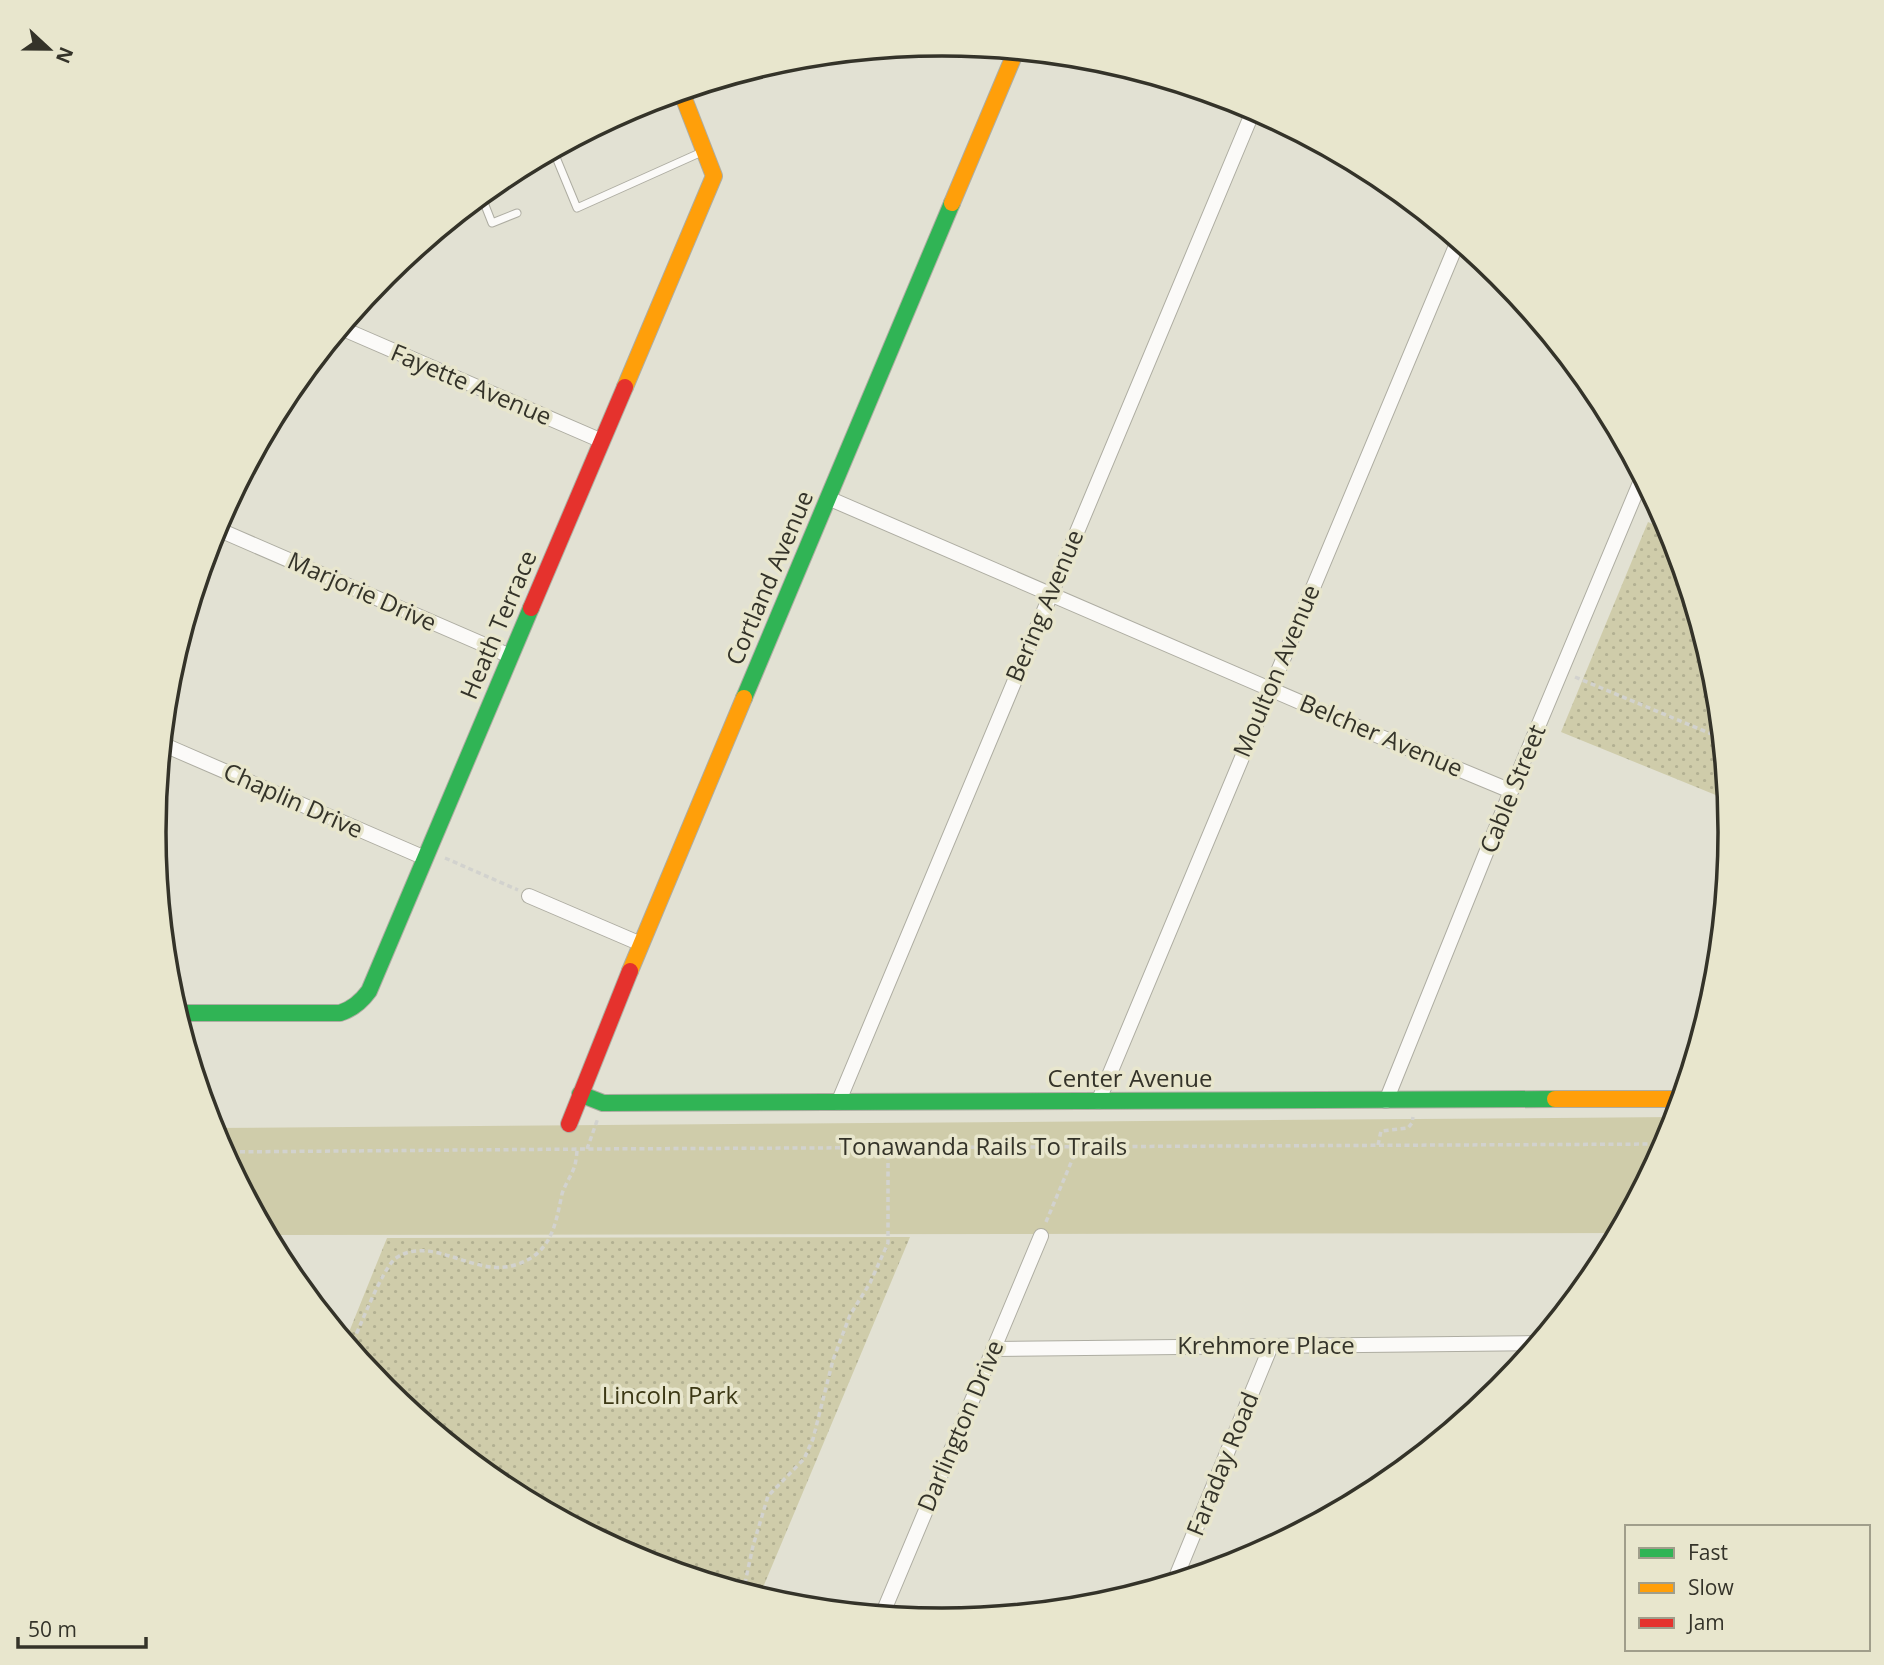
<svg xmlns="http://www.w3.org/2000/svg" width="1884" height="1665" viewBox="0 0 1884 1665" font-family="'Open Sans',sans-serif">
<style>
.green{fill:#cfccaa}
.park{fill:url(#park-dots)}
.lines{fill:none;stroke-linecap:round;stroke-linejoin:round}
.lane-casing{stroke:#aeada2;stroke-width:9}
.street-casing{stroke:#aeada2;stroke-width:16}
.fast-casing{stroke:#aeada2;stroke-width:18}
.slow-casing{stroke:#aeada2;stroke-width:18}
.jam-casing{stroke:#aeada2;stroke-width:18}
.path{stroke:#d2d2ce;stroke-width:3.5;stroke-dasharray:5 3.5;stroke-linecap:butt}
.lane{stroke:#fbfaf8;stroke-width:7}
.street{stroke:#fbfaf8;stroke-width:14}
.fast{stroke:#30b455;stroke-width:16}
.slow{stroke:#ff9f0a;stroke-width:16}
.jam{stroke:#e5322d;stroke-width:16}
.labels{text-anchor:middle;stroke-width:7;stroke-linejoin:round;paint-order:stroke}
.street-label{font-size:24px;fill:#343329;stroke:#e8e6cd}
.park-label{font-size:24px;fill:#3c3815;stroke:#e8e6cd}
.rim{fill:none;stroke:#343329;stroke-width:3.5}
</style>
<defs>
<pattern id="park-dots" width="8" height="8" patternUnits="userSpaceOnUse" patternTransform="scale(1.75)"><rect width="8" height="8" fill="#cfccaa"/><path d="M2 2h.1M6 6h.1" fill="none" stroke="#b2b092" stroke-width="1.8" stroke-linecap="round"/></pattern>
</defs>
<rect width="100%" height="100%" fill="#e2e1d3"/>
<polygon class="green" points="1676,1117 1671,1135 1618,1233 267,1235 211,1128"/>
<g class="park">
<polygon points="1648,522 1671,532 1716,679 1728,800 1561,732"/>
<polygon points="910,1237 759,1597 640,1561 503,1488 384,1390 345,1342 387,1238"/>
</g>
<g class="lines">
<g class="lane-casing">
<g id="lane">
<polyline points="553,150 577,208 704,151"/>
<polyline points="481,195 492,223 517,213"/>
</g>
</g>
<g class="street-casing">
<g id="street">
<polyline points="341,328 602,441"/>
<polyline points="828,498 1381,737 1511,791"/>
<polyline points="215,528 510,656"/>
<polyline points="162,744 425,858"/>
<polyline points="529,896 641,944"/>
<polyline points="1679,1099 1688,1078"/>
<polyline points="1386,1101 1511,791 1642,478"/>
<polyline points="1098,1102 1458,241"/>
<polyline points="838,1103 1254,109"/>
<polyline points="993,1349 1538,1343"/>
<polyline points="1174,1582 1271,1346"/>
<polyline points="882,1615 1041,1236"/>
</g>
</g>
<g class="fast-casing">
<g id="fast">
<polyline points="744,698 952,203"/>
<path d="M176,1013H340C353,1009 361,1002 369,991L531,608"/>
<polyline points="580,1094 603,1103 1555,1099"/>
</g>
</g>
<g class="slow-casing">
<g id="slow">
<polyline points="952,203 1016,51"/>
<polyline points="625,387 714,176 681,91"/>
<polyline points="630,971 744,698"/>
<polyline points="1555,1099 1681,1099"/>
</g>
</g>
<g class="jam-casing">
<g id="jam">
<polyline points="531,608 625,387"/>
<polyline points="569,1124 630,971"/>
</g>
</g>
<g class="path">
<polyline points="1575,677 1721,738"/>
<polyline points="445,858 518,890"/>
<polyline points="1378,1145 1381,1131 1408,1128 1412,1123 1413,1117"/>
<polyline points="587,1149 598,1118"/>
<polyline points="223,1152 587,1149 1665,1144"/>
<polyline points="1046,1222 1078,1146"/>
<path d="M350,1349C358,1331 383,1267 396,1258C432,1234 475,1278 515,1265C551,1254 555,1227 562,1194C565,1184 572,1175 575,1165C576,1160 577,1154 577,1149"/>
<polyline points="743,1592 753,1546 768,1496 804,1459 813,1439 833,1360 850,1315 870,1283 888,1243 888,1147"/>
</g>
<use href="#lane" class="lane"/>
<use href="#street" class="street"/>
<use href="#fast" class="fast"/>
<use href="#slow" class="slow"/>
<use href="#jam" class="jam"/>
</g>
<g class="labels">
<g class="street-label">
<text transform="translate(471 385) rotate(23)" y="8">Fayette Avenue</text>
<text transform="translate(770 578) rotate(-67)" y="8">Cortland Avenue</text>
<text transform="translate(362 592) rotate(24)" y="8">Marjorie Drive</text>
<text transform="translate(1045 606) rotate(-67)" y="8">Bering Avenue</text>
<text transform="translate(499 625) rotate(-67)" y="8">Heath Terrace</text>
<text transform="translate(1277 671) rotate(-67)" y="8">Moulton Avenue</text>
<text transform="translate(1381 736) rotate(23)" y="8">Belcher Avenue</text>
<text transform="translate(1513 789) rotate(-68)" y="8">Cable Street</text>
<text transform="translate(293 801) rotate(24)" y="8">Chaplin Drive</text>
<text x="1130" y="1087">Center Avenue</text>
<text x="983" y="1155">Tonawanda Rails To Trails</text>
<text x="1266" y="1354">Krehmore Place</text>
<text transform="translate(961 1426) rotate(-67)" y="8">Darlington Drive</text>
<text transform="translate(1223 1464) rotate(-68)" y="8">Faraday Road</text>
</g>
<g class="park-label">
<text x="670" y="1404">Lincoln Park</text>
</g>
</g>
<path d="M0 0H1884V1665H0ZM166 832a776 776 0 1 1 1552 0a776 776 0 1 1-1552 0Z" fill="#e8e6cd" fill-rule="evenodd"/>
<path class="rim" d="M166 832a776 776 0 1 1 1552 0a776 776 0 1 1-1552 0Z"/>
<rect x="1625" y="1525" width="245" height="126" fill="#e8e6cd" stroke="#a09e8b" stroke-width="2"/>
<rect x="1639" y="1548" width="35" height="10" fill="#30b455" stroke="#a09e8b" stroke-width="2"/>
<text x="1688" y="1560" font-size="21" fill="#343329">Fast</text>
<rect x="1639" y="1583" width="35" height="10" fill="#ff9f0a" stroke="#a09e8b" stroke-width="2"/>
<text x="1688" y="1595" font-size="21" fill="#343329">Slow</text>
<rect x="1639" y="1618" width="35" height="10" fill="#e5322d" stroke="#a09e8b" stroke-width="2"/>
<text x="1688" y="1630" font-size="21" fill="#343329">Jam</text>
<g transform="translate(49 49) rotate(112)" stroke="#e8e6cd" stroke-width="5" paint-order="stroke">
<path d="M0-5L12 26L0 18L-12 26Z" fill="#343329"/>
<text y="-10" font-size="19" font-weight="bold" text-anchor="middle" fill="#343329">N</text>
</g>
<path d="M18 1637v10h128v-10" fill="none" stroke="#343329" stroke-width="3.5"/>
<text x="28" y="1637" font-size="21" fill="#343329" stroke="#e8e6cd" stroke-width="5" paint-order="stroke">50 m</text>
</svg>
